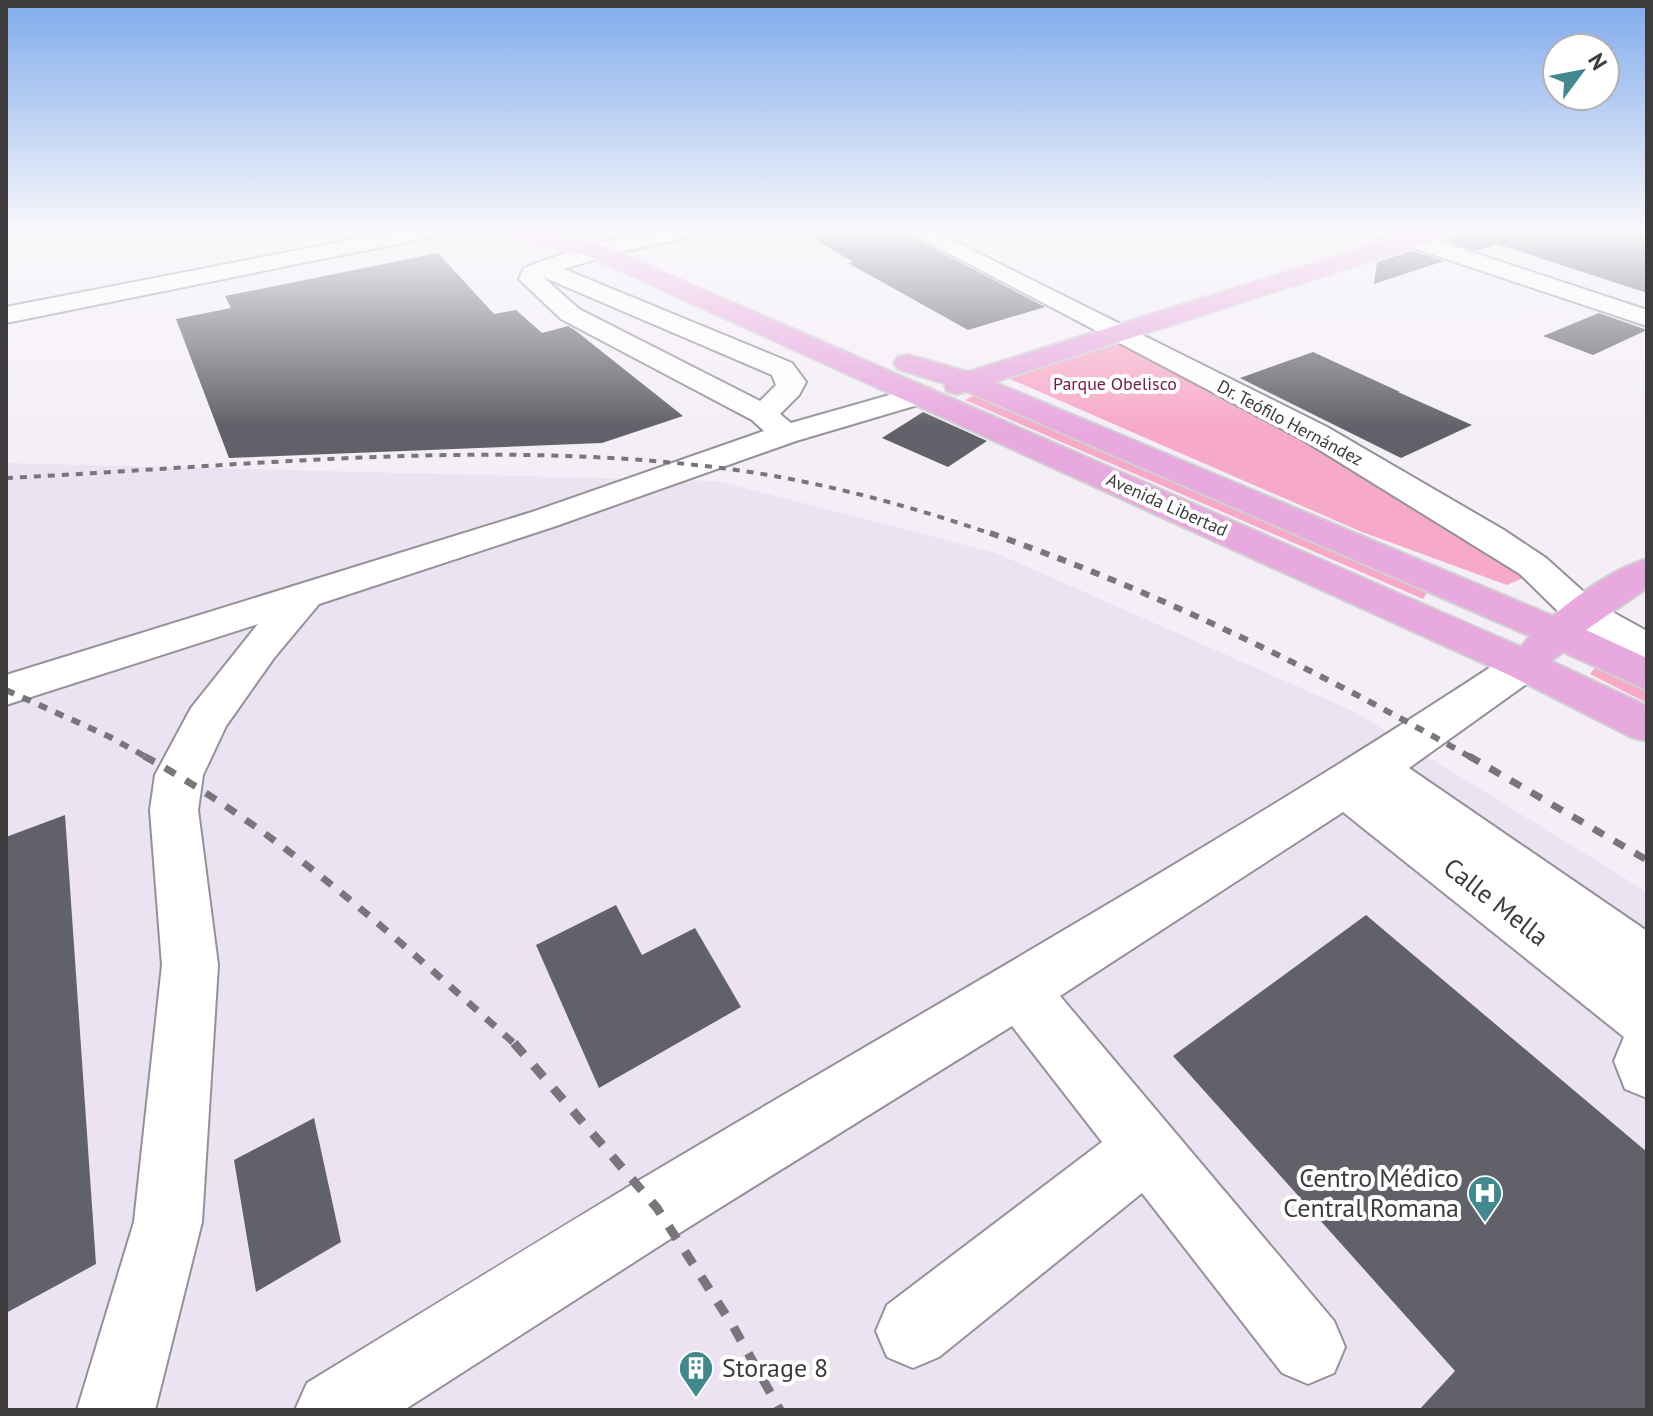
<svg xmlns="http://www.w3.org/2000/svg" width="1653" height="1416" viewBox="0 0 1653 1416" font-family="'PT Sans',sans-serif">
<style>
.built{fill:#ebe3f1}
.green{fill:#f7aac7}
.building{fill:#616169}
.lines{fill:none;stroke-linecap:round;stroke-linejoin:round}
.minor-casing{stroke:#959199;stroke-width:4}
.major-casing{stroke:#d0d0d1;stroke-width:4}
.minor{fill:#fff;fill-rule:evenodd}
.major{fill:#e8a9df;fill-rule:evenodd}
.rail-far3{stroke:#78767a;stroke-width:4;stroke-dasharray:7 7;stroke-linecap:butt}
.rail-far2{stroke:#78767a;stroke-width:6;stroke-dasharray:9 9;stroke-linecap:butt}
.rail-far1{stroke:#78767a;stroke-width:7;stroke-dasharray:12 12;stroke-linecap:butt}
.rail{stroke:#78767a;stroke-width:9;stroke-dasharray:15 15;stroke-linecap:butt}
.labels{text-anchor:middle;stroke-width:8;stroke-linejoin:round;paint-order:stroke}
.far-park-label{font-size:18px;fill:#721b46;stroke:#fff}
.far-street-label{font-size:18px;fill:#3d3b3e;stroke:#fff}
.near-street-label{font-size:26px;fill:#3d3b3e;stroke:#fff}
.near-poi-label{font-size:26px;fill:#3d3b3e;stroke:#fff;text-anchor:end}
</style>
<rect width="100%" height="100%" fill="#f4eff7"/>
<polygon class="built" points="6,463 718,481 996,553 1357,713 1647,892 1647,1410 6,1410"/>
<g class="green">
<polygon points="1118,343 1484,538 1530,575 1507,585 1362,532 1010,379"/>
<polygon points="990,387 1436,578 1423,599 965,400"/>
<polygon points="1607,652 1647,670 1647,703 1590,674"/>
</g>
<g class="building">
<polygon points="797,229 897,229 1045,307 968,330 848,263 853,262"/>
<polygon points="1459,229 1647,229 1647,293 1497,244 1477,251 1445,240 1455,237"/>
<polygon points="1412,251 1444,261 1374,284 1377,262"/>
<polygon points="438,253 494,314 516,310 542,333 568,326 576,331 683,416 602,443 229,458 176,319 231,308 225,296"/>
<polygon points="1599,313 1647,330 1593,355 1543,336"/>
<polygon points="1313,352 1400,392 1398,392 1472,425 1401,458 1240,378"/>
<polygon points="923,412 934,417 987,441 948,467 882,438"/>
<polygon points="65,815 96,1264 6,1313 6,837"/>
<polygon points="616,905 642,955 695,928 741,1007 599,1088 536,945"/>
<polygon points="1366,915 1647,1152 1647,1410 1419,1410 1455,1371 1173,1056"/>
<polygon points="314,1118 341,1242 256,1292 234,1160"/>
</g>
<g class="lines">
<g class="minor-casing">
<g id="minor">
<polygon points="406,229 451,229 441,235 6,323 6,307"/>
<path d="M664,229H707L705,234L616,253L564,269L792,363L806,382L799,395L780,414L791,423L921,386L931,389L936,395L931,401L796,441L556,526L319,604L274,658L226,726L203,775L198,810L218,965L202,1222L155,1410H77L134,1222L162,965L150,810L155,775L191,708L258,624L6,705V675L532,512L764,431L752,420L561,319L519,279L524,268C568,250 616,239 664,229ZM543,277L772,375L776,385L760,401L579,309Z"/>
<polygon points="903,229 930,229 1327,427 1504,530 1546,558 1596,603 1647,631 1647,663 1632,659 1568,621 1520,574 1305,441"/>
<polygon points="1369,229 1402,229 1647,310 1647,326 1371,234"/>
<path d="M1524,651L1539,655L1545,665L1539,675L1409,768L1647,931V1098L1625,1089L1614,1061L1624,1037L1343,812L1060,996L1334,1321L1345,1347L1334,1373L1308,1384L1282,1373L1142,1193L939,1357L913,1368L887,1357L876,1331L887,1305L1102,1142L1012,1026L681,1232L404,1410H295L307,1383C415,1317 523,1250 633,1184C926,1009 1224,843 1509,655Z"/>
</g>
</g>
<g class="major-casing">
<path id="major" d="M489,229H529L603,246L1521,647L1530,636L966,391L957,394L947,391L944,383L898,369L894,363L898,357L908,355L968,372L1423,229H1456L1454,234L994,382L1553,616C1579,594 1615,568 1647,559V588L1586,630L1647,658V690L1563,652L1551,661L1647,706V741L1631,737L1509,675L588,256L491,234Z"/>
</g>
<use href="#minor" class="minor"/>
<use href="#major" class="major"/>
<path class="rail-far3" d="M6,478C232,467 471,440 695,465C797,475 899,502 995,535"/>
<g class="rail-far2">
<path d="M990,533C1158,592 1317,670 1472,758"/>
<polyline points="6,690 108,736 148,758"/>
</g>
<g class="rail-far1">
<path d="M144,756C282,832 399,941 516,1045"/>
<polyline points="1469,756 1647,860"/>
</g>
<polyline class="rail" points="514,1043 657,1208 733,1326 780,1410"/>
</g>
<linearGradient id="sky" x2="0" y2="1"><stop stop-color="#7fabec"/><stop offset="0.54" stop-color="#faf8fb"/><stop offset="1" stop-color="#faf8fb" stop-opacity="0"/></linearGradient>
<rect width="1653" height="428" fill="url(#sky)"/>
<defs>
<g id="hospital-pin" transform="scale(1.8)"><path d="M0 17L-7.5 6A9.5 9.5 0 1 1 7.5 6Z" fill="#41898f" stroke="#fff"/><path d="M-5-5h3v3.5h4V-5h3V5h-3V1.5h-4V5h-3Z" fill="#fff"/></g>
<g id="building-pin" transform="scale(1.8)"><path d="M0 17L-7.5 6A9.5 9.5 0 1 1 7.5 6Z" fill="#41898f" stroke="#fff"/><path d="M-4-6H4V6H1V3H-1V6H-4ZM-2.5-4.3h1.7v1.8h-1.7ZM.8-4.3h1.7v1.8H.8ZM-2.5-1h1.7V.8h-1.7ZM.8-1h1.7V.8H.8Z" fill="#fff"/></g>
</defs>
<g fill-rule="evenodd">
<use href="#hospital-pin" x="1485" y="1193"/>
<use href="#building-pin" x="696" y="1368"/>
</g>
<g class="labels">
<g class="far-park-label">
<text x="1115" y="390">Parque Obelisco</text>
</g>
<g class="far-street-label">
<text transform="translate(1290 423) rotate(28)" y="6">Dr. Teófilo Hernández</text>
<text transform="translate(1167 505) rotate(24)" y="6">Avenida Libertad</text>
</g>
<g class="near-street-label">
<text transform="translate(1496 902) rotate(38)" y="9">Calle Mella</text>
</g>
<g class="near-poi-label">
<text x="1459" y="1187">Centro Médico<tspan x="1459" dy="30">Central Romana</tspan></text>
<text x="722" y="1377" text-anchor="start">Storage 8</text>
</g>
</g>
<rect width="1653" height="1416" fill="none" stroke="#3d3b3e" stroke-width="16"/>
<g transform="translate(1581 72) rotate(58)"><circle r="38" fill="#ffffff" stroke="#b1b1b2" stroke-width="2"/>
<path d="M0-6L14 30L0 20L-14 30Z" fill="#41898f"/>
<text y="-12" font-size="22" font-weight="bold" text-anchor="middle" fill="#3d3b3e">N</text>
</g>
</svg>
